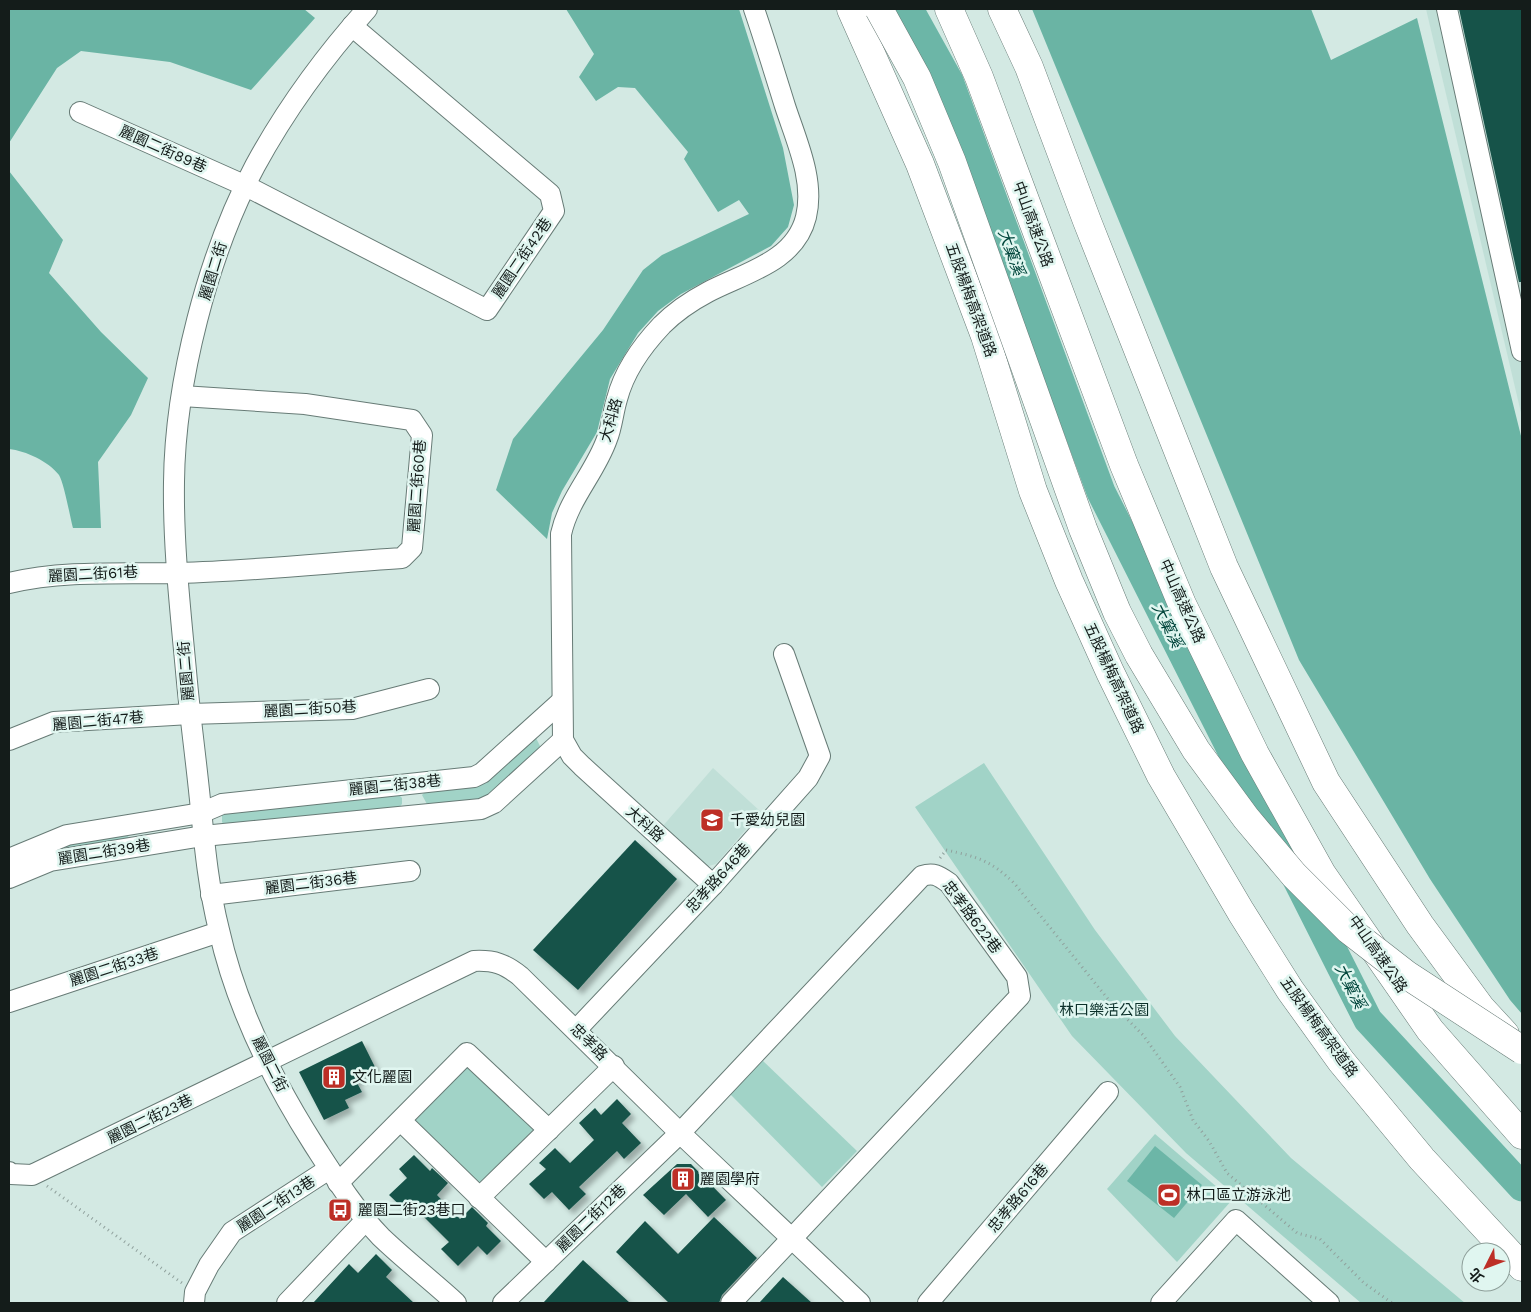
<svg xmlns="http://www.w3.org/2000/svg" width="1531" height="1312" viewBox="0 0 1531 1312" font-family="'Work Sans','Noto Sans TC',sans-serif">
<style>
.built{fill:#c0dfd7}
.green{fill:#a1d3c7}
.forest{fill:#6ab4a4}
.water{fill:#6cb6a7}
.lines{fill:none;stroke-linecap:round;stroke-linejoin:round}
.river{stroke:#6cb6a7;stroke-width:29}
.building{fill:#185349;filter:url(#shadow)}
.minor-casing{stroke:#677b76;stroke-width:22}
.highway-casing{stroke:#677b76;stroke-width:29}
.path{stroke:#90a19d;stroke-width:3;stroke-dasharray:1 4;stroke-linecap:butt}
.minor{stroke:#fff;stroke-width:20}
.highway{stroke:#fff;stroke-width:28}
.highway-bridge-casing{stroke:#677b76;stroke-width:29;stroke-linecap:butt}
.highway-bridge{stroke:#fff;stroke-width:28}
.labels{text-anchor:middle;stroke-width:5;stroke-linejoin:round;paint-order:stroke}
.street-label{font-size:15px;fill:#141c1a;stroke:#e0f6f0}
.poi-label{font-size:15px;fill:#141c1a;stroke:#e0f6f0;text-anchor:start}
.park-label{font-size:15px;fill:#0c312a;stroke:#e0f6f0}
.water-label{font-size:16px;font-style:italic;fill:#00453b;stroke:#e0f6f0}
</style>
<defs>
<filter id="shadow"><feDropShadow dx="4.5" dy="4.5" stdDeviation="2.5" flood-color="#0004"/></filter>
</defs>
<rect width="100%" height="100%" fill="#d3e9e3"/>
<g class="built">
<polygon points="1426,9 1522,9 1522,417"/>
<polygon points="713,768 761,812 716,864 705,867 662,827"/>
</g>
<g class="green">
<polygon points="536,738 540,746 539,755 482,800 428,806 422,795 429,788"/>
<polygon points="984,763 1095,930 1175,1036 1291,1158 1465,1303 1361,1303 1186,1153 1072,1036 915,807"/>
<polygon points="397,793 402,798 402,804 396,811 226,828 222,822 222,815 227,812"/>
<polygon points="125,834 131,839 9,865 70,841"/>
<polygon points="762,1060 857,1151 822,1187 730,1094"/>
<polygon points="470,1062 536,1127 479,1185 413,1121"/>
<polygon points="1155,1134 1232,1200 1177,1262 1107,1189"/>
</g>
<g class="forest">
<polygon points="9,9 304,9 315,18 251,90 170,62 81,51 57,68 9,143"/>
<polygon points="566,9 739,9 783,148 794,205 788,227 771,246 681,294 658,311 638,333 610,379 597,432 562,491 552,513 547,539 496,490 513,439 603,330 643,270 662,255 749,214 739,200 718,212 684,159 688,152 635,88 618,87 596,101 579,77 594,54"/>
<polygon points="1032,9 1311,9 1331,60 1417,18 1522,440 1522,1014 1510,1000 1430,879 1299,660"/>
<path d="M9,171L63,240L49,273L101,332L148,378L131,415L98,462L101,528H73C70,517 64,483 59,475C48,461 26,451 9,449Z"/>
</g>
<polygon class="water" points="1155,1146 1202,1185 1174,1218 1127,1181"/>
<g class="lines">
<polyline class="river" points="909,9 949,81 1101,492 1368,1020 1522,1187"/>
</g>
<g class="building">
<polygon points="1459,9 1522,9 1522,282 1519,282"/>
<polygon points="635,840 677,879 578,990 533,950"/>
<polygon points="362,1041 377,1071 356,1081 362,1092 345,1100 349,1108 324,1120 299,1072"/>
<polygon points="617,1099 631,1114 622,1123 641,1143 624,1159 617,1151 579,1187 586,1194 569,1210 552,1192 544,1199 529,1184 546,1169 539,1163 555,1148 570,1163 594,1140 579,1123 595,1108 601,1115"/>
<polygon points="414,1155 430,1171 432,1168 448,1183 437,1195 460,1219 472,1207 488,1223 486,1226 501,1241 487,1255 478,1246 458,1266 441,1249 449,1242 412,1205 406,1211 389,1195 407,1178 399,1169"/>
<polygon points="677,1164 691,1164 726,1200 708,1217 686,1194 664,1215 643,1195"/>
<polygon points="714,1217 757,1258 722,1295 719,1303 669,1303 616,1252 645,1221 678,1254"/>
<polygon points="376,1254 392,1270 386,1277 414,1303 313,1303 349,1264 358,1273"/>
<polygon points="583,1260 630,1303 543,1303"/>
<polygon points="783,1277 812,1303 759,1303"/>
</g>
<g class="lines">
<g class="minor-casing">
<g id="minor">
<path d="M367,9C324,57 286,109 255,166C208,254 175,382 174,482C173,549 181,615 187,682C191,725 197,767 201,810C205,850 209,890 219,930C236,1006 272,1079 314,1145C334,1176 355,1210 381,1237C405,1260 432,1281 456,1303"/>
<polyline points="1447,9 1522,351"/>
<polyline points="80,112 246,186 487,310 554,211 550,194 352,26"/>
<path d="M9,583C64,570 122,574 178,573C253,571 327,563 402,558L412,548L422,435L412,420L305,404L182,396"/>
<polyline points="9,740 54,722 190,714 352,709 429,689"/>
<polyline points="9,859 67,835 201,813 222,804 474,777 482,773 562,701"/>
<polyline points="9,878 50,861 203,836 481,809 494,803 563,740"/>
<path d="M713,885L582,766L572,756L563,740L561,534C569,498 595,473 607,439C612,427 613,412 617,399C624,372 643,345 662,325C676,311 691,301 708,292C744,273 795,262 806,217C815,180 796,140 785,106C775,74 765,41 754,9"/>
<polyline points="211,895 410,871"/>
<polyline points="9,1002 219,932"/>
<polyline points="577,1029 713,885 808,778 820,756 784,654"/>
<polyline points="401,1121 546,1262"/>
<path d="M9,1172L11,1174L32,1175L474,961C494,960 505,964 520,976L680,1133L860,1303"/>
<polyline points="338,1183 467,1053 549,1130"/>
<polyline points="479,1198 614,1066"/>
<polyline points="194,1303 195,1292 209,1265 232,1232 329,1169"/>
<polyline points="287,1303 367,1219"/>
<path d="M503,1303L680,1133L922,876C934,872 939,876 949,883L1017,977L1020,996L731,1303"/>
<polyline points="928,1303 1108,1092"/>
<polyline points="1161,1303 1236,1220 1329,1303"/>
</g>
</g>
<g class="highway-casing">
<g id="highway">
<polyline points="851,9 920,164 985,336 1033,491 1069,581 1110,672 1161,776 1241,912 1290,990 1341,1061 1422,1159 1522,1267"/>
<polyline points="949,9 979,77 1124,465 1182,604 1255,754 1322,874 1430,1030 1522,1135"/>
<polyline points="1002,9 1029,67 1087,221 1224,567 1326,782 1420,925 1481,1008 1505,1034"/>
</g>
</g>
<g class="path">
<path d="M940,858L946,850C978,857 990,860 1014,883L1112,1004L1143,1035L1180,1087L1193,1120L1209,1141L1227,1173L1297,1233L1320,1239L1364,1283L1392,1303"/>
<polyline points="47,1186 182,1283"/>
</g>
<use href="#minor" class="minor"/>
<use href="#highway" class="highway"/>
<g class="highway-bridge-casing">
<polyline id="highway-bridge" points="879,9 917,78 952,162 1083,529 1117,612 1139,655 1196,750 1246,818 1294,875 1349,930 1407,975 1522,1050"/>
</g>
<use href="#highway-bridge" class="highway-bridge"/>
</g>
<defs>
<g id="school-square" transform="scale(1.25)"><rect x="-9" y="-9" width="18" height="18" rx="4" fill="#bd2f26" stroke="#e0f6f0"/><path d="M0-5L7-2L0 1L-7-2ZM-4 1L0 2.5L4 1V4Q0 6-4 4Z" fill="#fff"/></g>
<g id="building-square" transform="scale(1.25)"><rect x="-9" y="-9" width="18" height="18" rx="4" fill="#bd2f26" stroke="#e0f6f0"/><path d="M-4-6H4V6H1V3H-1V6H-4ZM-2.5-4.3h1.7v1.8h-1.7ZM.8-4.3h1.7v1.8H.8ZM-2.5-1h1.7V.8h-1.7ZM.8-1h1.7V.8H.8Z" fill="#fff"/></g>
<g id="stadium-square" transform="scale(1.25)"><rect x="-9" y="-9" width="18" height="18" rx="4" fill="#bd2f26" stroke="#e0f6f0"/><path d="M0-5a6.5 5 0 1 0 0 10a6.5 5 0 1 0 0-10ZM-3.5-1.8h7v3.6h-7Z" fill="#fff"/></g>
<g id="bus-square" transform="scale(1.25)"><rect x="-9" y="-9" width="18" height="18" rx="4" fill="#bd2f26" stroke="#e0f6f0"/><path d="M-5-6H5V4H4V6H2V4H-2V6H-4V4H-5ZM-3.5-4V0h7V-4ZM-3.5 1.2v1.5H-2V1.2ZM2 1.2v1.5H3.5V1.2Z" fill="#fff"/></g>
</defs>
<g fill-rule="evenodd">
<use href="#school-square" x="712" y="820"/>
<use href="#building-square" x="334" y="1077"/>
<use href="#building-square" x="683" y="1179"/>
<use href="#stadium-square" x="1169" y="1195"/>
<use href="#bus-square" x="340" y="1210"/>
</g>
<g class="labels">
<g class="street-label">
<text transform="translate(163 149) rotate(24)" y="5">麗園二街89巷</text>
<text transform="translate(1033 224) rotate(70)" y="5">中山高速公路</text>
<text transform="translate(522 258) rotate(-56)" y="5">麗園二街42巷</text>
<text transform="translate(213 271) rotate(-73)" y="5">麗園二街</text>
<text transform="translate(971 300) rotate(70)" y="5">五股楊梅高架道路</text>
<text transform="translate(611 420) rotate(-74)" y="5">大科路</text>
<text transform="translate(417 486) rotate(-86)" y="5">麗園二街60巷</text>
<text transform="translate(93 574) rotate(-3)" y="5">麗園二街61巷</text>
<text transform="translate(1182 601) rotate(66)" y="5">中山高速公路</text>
<text transform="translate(186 671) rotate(-95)" y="5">麗園二街</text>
<text transform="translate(1114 678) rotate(65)" y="5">五股楊梅高架道路</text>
<text transform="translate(310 709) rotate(-3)" y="5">麗園二街50巷</text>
<text transform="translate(98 721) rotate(-5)" y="5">麗園二街47巷</text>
<text transform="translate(395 785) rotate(-6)" y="5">麗園二街38巷</text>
<text transform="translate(645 824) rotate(42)" y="5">大科路</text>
<text transform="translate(104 852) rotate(-9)" y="5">麗園二街39巷</text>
<text transform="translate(718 878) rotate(-48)" y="5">忠孝路646巷</text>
<text transform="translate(311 883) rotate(-7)" y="5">麗園二街36巷</text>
<text transform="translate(972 917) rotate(53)" y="5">忠孝路622巷</text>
<text transform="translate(1378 954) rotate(55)" y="5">中山高速公路</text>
<text transform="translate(114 967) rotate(-18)" y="5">麗園二街33巷</text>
<text transform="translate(1319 1027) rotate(54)" y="5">五股楊梅高架道路</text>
<text transform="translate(589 1042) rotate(45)" y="5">忠孝路</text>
<text transform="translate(270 1064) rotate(63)" y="5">麗園二街</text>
<text transform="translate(150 1119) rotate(-26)" y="5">麗園二街23巷</text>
<text transform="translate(1018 1198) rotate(-50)" y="5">忠孝路616巷</text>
<text transform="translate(276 1204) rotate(-33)" y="5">麗園二街13巷</text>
<text transform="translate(591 1218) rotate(-44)" y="5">麗園二街12巷</text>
</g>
<g class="poi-label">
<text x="730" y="825">千愛幼兒園</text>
<text x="352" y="1082">文化麗園</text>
<text x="700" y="1184">麗園學府</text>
<text x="1186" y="1200">林口區立游泳池</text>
<text x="358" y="1215">麗園二街23巷口</text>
</g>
<g class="park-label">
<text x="1104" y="1015">林口樂活公園</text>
</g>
<g class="water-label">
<text transform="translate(1012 252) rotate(70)" y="6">大窠溪</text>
<text transform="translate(1168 625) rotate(63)" y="6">大窠溪</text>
<text transform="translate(1351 986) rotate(63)" y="6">大窠溪</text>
</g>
</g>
<rect width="1531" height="1312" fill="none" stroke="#141c1a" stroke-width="20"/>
<g transform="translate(1486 1267) rotate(228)"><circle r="24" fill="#e0f6f0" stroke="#8e9f9a"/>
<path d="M0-4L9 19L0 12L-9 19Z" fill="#bd2f26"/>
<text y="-8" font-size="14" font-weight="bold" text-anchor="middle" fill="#141c1a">北</text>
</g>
</svg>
